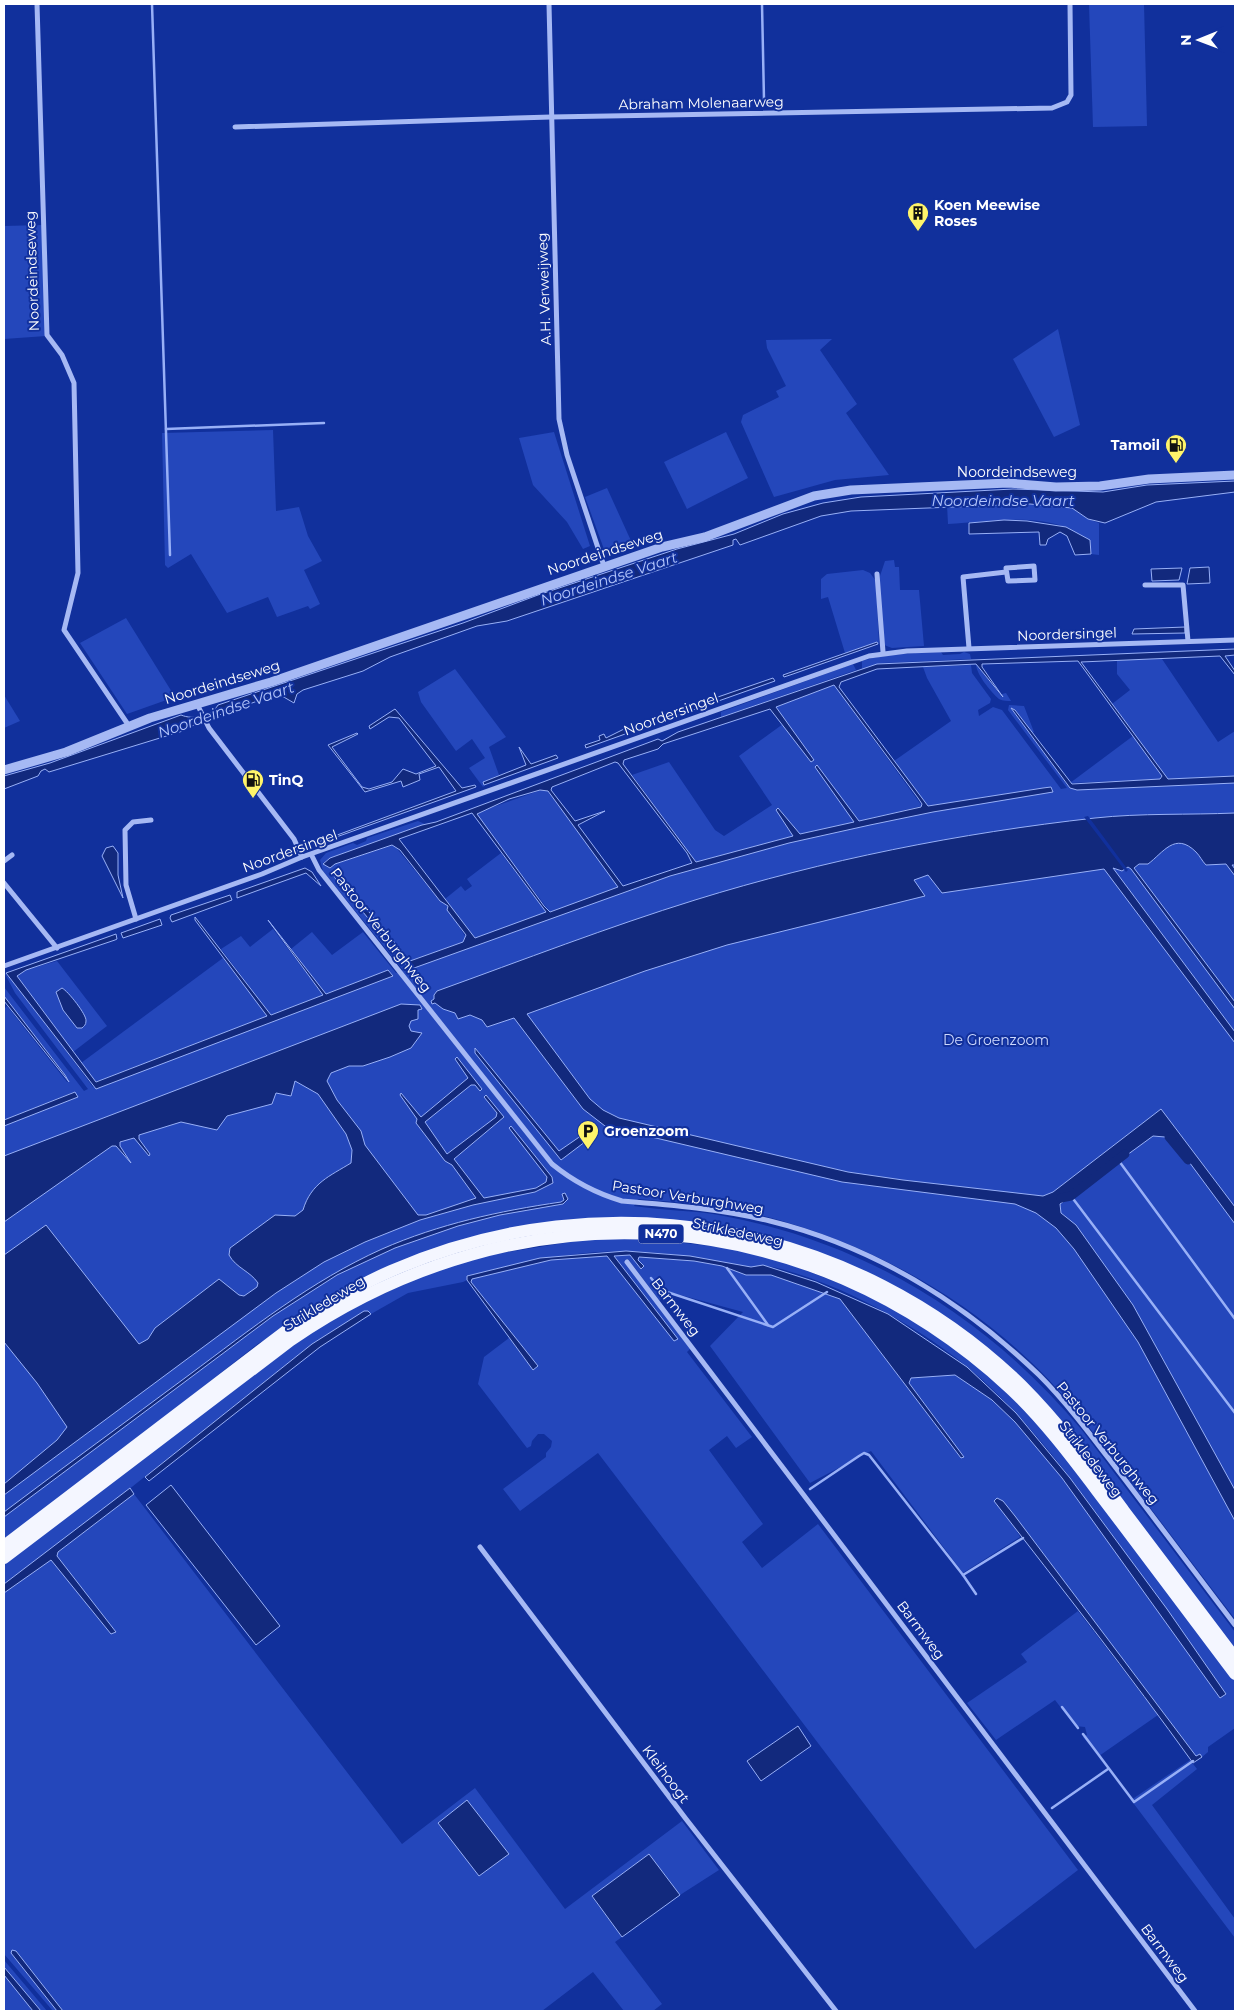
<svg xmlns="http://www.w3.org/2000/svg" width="1239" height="2015" viewBox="0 0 1239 2015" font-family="Montserrat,sans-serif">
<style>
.green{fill:#2447bb}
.water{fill:#12297d;stroke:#98b0f7;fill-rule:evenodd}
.pier{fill:#11309c}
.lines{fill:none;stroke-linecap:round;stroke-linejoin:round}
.stream{stroke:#98b0f7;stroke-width:2.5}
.canal{stroke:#12297d;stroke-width:9}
.minor{stroke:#a6b9f4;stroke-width:5}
.tertiary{stroke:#a6b9f4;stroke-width:9}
.primary{stroke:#f4f6ff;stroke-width:12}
.labels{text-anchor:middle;stroke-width:4;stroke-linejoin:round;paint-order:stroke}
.shield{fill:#11309c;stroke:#b8c1e1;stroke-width:1}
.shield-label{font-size:12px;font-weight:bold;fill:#fff}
.street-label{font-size:14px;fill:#fff;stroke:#11309c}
.poi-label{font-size:14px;font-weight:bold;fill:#fff;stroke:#11309c;text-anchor:start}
.park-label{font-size:14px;fill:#cfdafe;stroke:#11309c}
.water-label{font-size:15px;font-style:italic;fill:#b3c5fb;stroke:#11309c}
</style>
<rect width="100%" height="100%" fill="#11309c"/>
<g class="green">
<polygon points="1089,4 1144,4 1147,126 1093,127"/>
<polygon points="42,225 46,336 4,339 4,226"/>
<polygon points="1058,329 1080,425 1054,437 1013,359"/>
<polygon points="832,339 820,350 857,404 846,413 889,475 835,480 774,497 741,422 743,415 779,397 776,391 786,386 767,348 766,340"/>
<polygon points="273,430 276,511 299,507 308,536 322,561 304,570 320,604 310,609 308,606 277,617 268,597 227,613 191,554 168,568 165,565 162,433"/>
<polygon points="554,432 590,546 583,549 567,522 533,485 519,438"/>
<polygon points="726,432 748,478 687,509 664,462"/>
<polygon points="607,488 632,543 605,552 585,497"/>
<path d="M1030,504L1072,508L1088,519L1099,523V555L1091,554L1090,540C1082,536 1073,530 1065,527C1029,514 986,522 948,524L947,505Z"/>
<polygon points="894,560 895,567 899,567 900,590 919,590 924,646 892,648 884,645 879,579 885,561"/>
<polygon points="863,570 870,573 876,581 879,644 877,642 845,653 828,597 821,599 821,579 827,574"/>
<polygon points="126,618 175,697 127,714 80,643"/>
<path d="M941,652L943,655L960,654L964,652L970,654L971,659L882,663L862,669V661C888,653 914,653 941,652Z"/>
<polygon points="1162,659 1218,742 1235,731 1235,776 1168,779 1112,704 1130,690 1117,674 1117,660"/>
<polygon points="853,664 856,670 721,717 721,712"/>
<path d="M976,664L1002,697V694L1006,693L1011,701C1007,701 1003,701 999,699C991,692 976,674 976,664Z"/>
<path d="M971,665L972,673L991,699L990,703L978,710L979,716L993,707L1002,710L1061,789L1067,788L1008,710L1009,705L1024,706L1034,732L1032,733L1015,710L1067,785L1235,781V1619C1202,1576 1169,1532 1135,1488C1108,1451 1080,1414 1049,1380C970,1297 863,1239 752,1213C714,1205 676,1202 638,1199L634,1206C664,1211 695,1210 724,1216C867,1243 988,1318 1081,1429L1235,1632V1654L1026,1388L767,1239L464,1242L259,1343L4,1543V1122L76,1094L74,1092L4,1120V1009L7,1006L67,1082L69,1081L4,996V987L84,1091L88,1089L15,993L4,972L8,977H10L93,1087L392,974L388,970L326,994L291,949L312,932L332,955L363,932L396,973L403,970L323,871L320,860L326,853L353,843L357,845L366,841L367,838L418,821L427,825H422L330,858L323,863L329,866L394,845L440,901L445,903L466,938L463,942L410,961L338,875L335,876L410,968L650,879L807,836L1051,787L928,806L894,761L951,721L927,678L923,667Z"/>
<polygon points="455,669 506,737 489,747 499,775 483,782 485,785 483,787 469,768 485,758 472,739 456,751 421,702 418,692"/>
<polygon points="834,685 922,806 859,821 839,800 855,822 800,834 778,808 793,836 696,862 632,775 669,762 715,830 724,836 772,805 739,756 783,724 811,762 775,707"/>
<polygon points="4,695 20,721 4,728"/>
<polygon points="1133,736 1161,775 1160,779 1070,783"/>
<polygon points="541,790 548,791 615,881 619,886 617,889 550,912 477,816 479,812"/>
<polygon points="501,853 547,913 475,938 445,899 461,886 465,891 472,886 467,879"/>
<polygon points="273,929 323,995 271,1015 221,949 241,936 250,947"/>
<polygon points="223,958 267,1016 95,1082 81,1063"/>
<polygon points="57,961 107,1026 73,1052 17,976 26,970"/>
<path d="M613,1235L755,1251L883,1300L972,1359L1041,1426L1235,1679V1728L1208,1747V1752L1202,1757L1200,1754L1196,1756L1003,1501L999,1499L1020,1537L963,1573L871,1451L810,1483L710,1346L743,1312L662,1290L660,1301L628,1259L624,1261L691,1348L687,1352L752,1437L736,1448L727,1436L709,1450L763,1524L742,1542L762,1568L818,1524L1078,1870L975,1949C848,1784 724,1618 598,1453L520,1511L503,1489L546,1457V1453L551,1447L552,1441L544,1434H538L532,1441L531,1446L527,1448L478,1384L484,1357L509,1338L533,1370L538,1366L471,1282V1279L551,1260L607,1256L674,1341L614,1256L630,1255L642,1269L644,1266L638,1260L639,1257L694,1261L722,1266L746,1275H771L840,1299L959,1456L940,1424L909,1383L911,1378L955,1375L992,1400L1015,1422L1062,1478L1220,1697L1226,1694C1193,1647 1159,1601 1126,1554C1084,1495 1041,1435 988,1385C934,1334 845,1284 773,1267C764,1265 757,1268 749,1267C715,1261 681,1254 646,1252C584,1248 526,1261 467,1276V1280L463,1282L408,1293L371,1314L368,1311L312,1344L94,1517L4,1584V1561L330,1318L458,1260Z"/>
<polygon points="134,1494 402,1844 475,1788 565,1909 682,1821 719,1870 680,1895 649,1854 592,1897 622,1937 615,1942 662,2004 653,2011 624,2011 593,1972 542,2011 63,2011 16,1951 11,1953 57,2011 53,2011 4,1954 4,1593 51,1560 111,1634 116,1632 57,1556 58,1552"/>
<polygon points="1078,1611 1158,1715 1099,1756 1083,1737 1087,1735 1085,1727 1075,1726 1055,1700 996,1740 967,1703 1027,1662 1021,1654"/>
<polygon points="1190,1760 1197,1769 1152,1805 1235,1919 1235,1938 1131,1800"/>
<polygon points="4,1960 47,2011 41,2011 4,1967"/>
<polygon points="4,1975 33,2011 4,2011"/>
</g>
<g class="water">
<path d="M1235,481V492L1156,502L1105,523L1088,519L1072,508L1030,504L851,511L821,516L740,545L736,539L733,540V545L507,621L477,626L390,657L363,671L303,690L297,694L294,703L282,696L263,699L197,723L186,730L49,772L45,769L41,771L38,776L4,789V776L50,763L181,715C193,720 211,717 218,705L463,623L538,595L677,549L734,534L783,514L823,503L861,497L1013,489L1103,492L1147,485Z"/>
<polygon points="1004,520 1027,521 1066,527 1090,540 1091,554 1075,555 1067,536 1060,532 1048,539 1046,545 1040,545 1039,532 969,534 969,523"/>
<polygon points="1209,567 1210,583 1187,584 1190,568"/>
<polygon points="1182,568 1179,580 1152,581 1151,569"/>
<polygon points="1185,627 1185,633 1132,634 1134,629"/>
<polygon points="877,642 878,644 793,674 784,677 783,675"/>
<path d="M1235,649V655L1225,656L1235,671V675L1220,656L1081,662L1168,779L1235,776V783L1077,790L1070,788L1011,708L1015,710L1072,784L1160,779L1162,776L1078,661L982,664V667L1003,697L976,664L877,669L841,682L839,687L928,806L1043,788L1051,787L1053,792L933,812L870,825L789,843L670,876L414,968H409L335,878L334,874L338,875L410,961L463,942L466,935L447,910L448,906L440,901L400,850L392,845L335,864L330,868L323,864L330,858L422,825L436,822L658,739L662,741L678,732L877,664ZM834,685L918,798L922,804L921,807L859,821L817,765L815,767L854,822L800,834L778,808L776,810L793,836L696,862L623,764L624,760L658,749L663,744L770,709L811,762L814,760L776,707ZM615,762L618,763L687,853L692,863L623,886L578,825L605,811L575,821L551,790L552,787ZM540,790L548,791L618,887L550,912L544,906L477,814L509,799ZM472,813L546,912L475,938L399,839Z"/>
<polygon points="773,678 775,681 659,722 657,718"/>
<polygon points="395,709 462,788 475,785 476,787 314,845 313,844 456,791 439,767 419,774 420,780 403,787 401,781 365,792 328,745 357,733 358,734 332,747 362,787 369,789 392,782 403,769 416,774 436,766 399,718 389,717 370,729 369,726"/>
<polygon points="626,728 628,733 586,748 585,745 600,740 599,736 604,734 606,738"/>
<polygon points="519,747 531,764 556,755 558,758 484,785 483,782 526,765"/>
<path d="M1235,813V865H1232L1235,869V876L1226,864L1206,865C1202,861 1200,856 1196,852C1175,831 1163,853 1148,864H1139L1134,868L1235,1002V1009L1131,869L1128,867L1122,871L1113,868L1235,1032V1043L1104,869L942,893L928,875L914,880L925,896L727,945L645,971L527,1014L590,1099L603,1110L619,1118L848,1172L903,1180L1043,1196L1053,1192L1161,1109L1235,1207V1224L1178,1147L1165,1137L1153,1136L1060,1204L1061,1213L1076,1225L1133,1305L1235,1490V1521L1138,1342L1074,1249L1056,1228L1036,1213L1015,1204L842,1182L605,1126L583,1109L514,1018L487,1027L482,1020L470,1015L458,1019L455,1013L443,1009L435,1003L432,1004L431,1001L434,999V995L437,991C523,960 608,927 695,900C824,860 960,833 1095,818C1141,813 1189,815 1235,813Z"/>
<polygon points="113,846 118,853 118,875 123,898 102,856 106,848"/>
<polygon points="305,868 312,872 321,886 306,873 237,898 237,892"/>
<polygon points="230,895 232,900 172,922 170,918 171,915"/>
<polygon points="195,917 271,1015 323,995 268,920 326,994 388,970 393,976 96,1089 6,973 116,934 117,939 115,940 26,970 17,976 96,1082 267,1016 195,920"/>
<polygon points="160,919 162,925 123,938 121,933"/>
<path d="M62,988C68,991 87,1015 86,1021C86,1025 84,1026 82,1028H77L63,1010L56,992Z"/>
<polygon points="4,996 65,1075 69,1082 4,1001"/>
<path d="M401,1004L420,1005L422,1009L418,1010V1019L411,1021L409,1026L411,1031L422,1033L411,1048L390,1057L363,1066H349L331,1073L327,1081L337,1100L361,1131L365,1145L418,1215H426L476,1198L452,1165L445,1161L416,1123L417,1119L400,1095L401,1093L421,1117L468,1078L455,1059L457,1057L482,1089L480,1091L475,1085H471L425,1122L447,1154L496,1117L497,1113L484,1097L486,1095L504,1117L454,1159L484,1198L536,1188L546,1182L547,1177L509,1128L511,1126L552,1177L553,1183L535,1192L473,1205L420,1220L365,1242L324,1262L276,1293L4,1495V1484L57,1440L67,1427L37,1383L4,1342V1255L46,1225L139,1344L148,1339L155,1328L219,1279L239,1295L244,1296L257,1287L258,1283C250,1271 236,1268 229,1255L230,1248L275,1215L295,1216L303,1210C311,1183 330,1176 351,1163L352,1150L346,1134L318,1094L295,1081L291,1096L276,1093L272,1104L227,1116L217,1130L181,1122L139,1135V1139L150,1154L149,1156L134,1138L120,1142V1146L131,1163L116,1146H112L4,1222V1156Z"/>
<polygon points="475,1048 559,1151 588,1131 593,1131 594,1135 561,1160 475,1053"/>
<polygon points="75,1092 78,1097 4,1126 4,1120"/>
<path d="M565,1193L568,1199L563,1204L500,1215L458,1226L395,1248L337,1275L273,1316L4,1517V1512C65,1466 127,1421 189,1375C251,1329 311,1281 382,1249C439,1224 499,1211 561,1202L564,1200L562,1194Z"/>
<polygon points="626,1251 690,1256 751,1267 763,1265 816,1282 888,1314 967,1367 1016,1413 1070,1478 1167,1609 1226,1694 1220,1698 1062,1478 1015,1422 992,1400 955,1375 911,1378 909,1383 964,1457 961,1458 840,1299 771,1275 746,1275 722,1266 694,1261 639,1257 638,1260 644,1266 641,1269 630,1255 614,1256 678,1339 674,1341 607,1256 551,1260 472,1279 471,1282 538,1366 533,1370 467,1280 467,1276 540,1258"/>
<polygon points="364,1311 368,1311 371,1314 320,1347 149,1481 145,1477 312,1344"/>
<polygon points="171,1485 280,1626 256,1645 146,1505"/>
<polygon points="130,1488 134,1494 58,1552 57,1556 116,1632 111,1634 51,1560 4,1593 4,1584"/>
<path d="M997,1498L1003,1501L1015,1516L1196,1756L1200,1754L1202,1757L1193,1763C1129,1674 1060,1586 994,1501Z"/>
<polygon points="798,1726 811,1746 761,1781 747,1761"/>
<polygon points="467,1800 509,1854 479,1876 438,1823"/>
<polygon points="649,1854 680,1895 622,1937 592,1896"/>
<polygon points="12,1950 16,1951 63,2011 57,2011 11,1953"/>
<polygon points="4,1967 41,2011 33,2011 4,1975"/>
</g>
<polygon class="pier" points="1088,816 1128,870 1126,872 1084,817"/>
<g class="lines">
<g class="stream">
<polyline points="152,4 170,555"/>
<polyline points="762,4 764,100"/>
<polyline points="166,429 324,423"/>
<polyline points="1119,1161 1235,1319"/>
<polyline points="1071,1196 1235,1413"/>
<polyline points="727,1268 768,1325"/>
<polyline points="651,1278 661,1290 773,1327 827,1292"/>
<polyline points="810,1489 859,1456 864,1453 869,1455 963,1575"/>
<polyline points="976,1594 963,1575 1023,1538"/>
<polyline points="1062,1707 1078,1728"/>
<polyline points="1083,1734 1134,1802 1193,1761"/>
<polyline points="1052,1808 1108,1769"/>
</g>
<g class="canal">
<polyline points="1169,1137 1188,1160"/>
<polyline points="1061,1198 1071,1196 1125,1154"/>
</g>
<g class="minor">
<polyline points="37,4 47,335 62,355 74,383 78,573 64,630 129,726"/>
<polyline points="549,4 559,419 567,455 604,566"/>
<polyline points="235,127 551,117 1052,108 1067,102 1071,95 1070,4"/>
<polygon points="1034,566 1035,580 1008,581 1006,568"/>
<polyline points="877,574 883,652"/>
<polyline points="1145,585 1183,585 1188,641"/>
<polyline points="969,648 963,577 1006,572"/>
<polyline points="197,704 209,728 294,839 302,857"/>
<path d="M312,856L319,870L552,1164C574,1182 595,1193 622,1201C672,1205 721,1209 770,1221C872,1246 963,1302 1039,1375C1071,1407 1098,1445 1126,1481C1162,1529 1199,1577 1235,1625"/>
<polyline points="4,861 12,855"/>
<polyline points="4,883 57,948"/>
<polyline points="136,919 126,885 125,830 133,822 151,820"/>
<polyline points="4,966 262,874 302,857 869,656 907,651 1235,640"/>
<polyline points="627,1262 1195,2011"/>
<polyline points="480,1547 686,1819 836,2011"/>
</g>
<polyline class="tertiary" points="4,770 66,752 150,718 271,682 662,547 705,537 814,496 851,490 1008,483 1056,487 1100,486 1149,479 1235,475"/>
<g class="primary">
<path d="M4,1546L286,1331C320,1309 354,1287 391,1271C605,1177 855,1223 1022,1386C1060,1424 1092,1468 1124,1511C1161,1560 1198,1609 1235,1658"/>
<path d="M4,1558L291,1340C520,1183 806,1199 1011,1389C1050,1426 1081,1470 1114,1513C1154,1567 1195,1620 1235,1674"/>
</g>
</g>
<defs>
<g id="building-pin" transform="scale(1.125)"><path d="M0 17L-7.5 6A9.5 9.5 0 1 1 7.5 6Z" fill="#fff46a" stroke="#11309c"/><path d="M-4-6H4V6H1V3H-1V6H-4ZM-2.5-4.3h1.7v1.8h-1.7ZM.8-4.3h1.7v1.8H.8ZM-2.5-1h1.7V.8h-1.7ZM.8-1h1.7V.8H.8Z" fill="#111"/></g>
<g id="fuel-pin" transform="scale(1.125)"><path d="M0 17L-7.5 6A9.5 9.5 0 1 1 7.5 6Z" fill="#fff46a" stroke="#11309c"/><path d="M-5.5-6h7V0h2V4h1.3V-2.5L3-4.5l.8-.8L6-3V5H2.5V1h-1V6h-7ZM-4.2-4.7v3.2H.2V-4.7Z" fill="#111"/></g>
<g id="parking-pin" transform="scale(1.125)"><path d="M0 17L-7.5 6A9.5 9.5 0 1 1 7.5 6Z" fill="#fff46a" stroke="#11309c"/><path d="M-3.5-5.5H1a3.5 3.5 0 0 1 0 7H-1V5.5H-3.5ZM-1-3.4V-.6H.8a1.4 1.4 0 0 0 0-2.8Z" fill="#111"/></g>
</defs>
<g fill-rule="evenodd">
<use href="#building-pin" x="918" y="213"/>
<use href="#fuel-pin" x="1176" y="445"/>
<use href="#fuel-pin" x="253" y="780"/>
<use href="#parking-pin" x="588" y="1131"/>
</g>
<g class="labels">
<rect class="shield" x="638.5" y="1224.5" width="45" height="19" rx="4"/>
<g class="shield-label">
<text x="661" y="1238">N470</text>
</g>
<g class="street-label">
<text transform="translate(701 103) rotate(-1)" y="5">Abraham Molenaarweg</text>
<text transform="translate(32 271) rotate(-92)" y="5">Noordeindseweg</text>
<text transform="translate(544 289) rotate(-92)" y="5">A.H. Verweijweg</text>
<text x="1017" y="477">Noordeindseweg</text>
<text transform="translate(605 552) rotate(-18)" y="5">Noordeindseweg</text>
<text transform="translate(1067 634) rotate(-2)" y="5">Noordersingel</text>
<text transform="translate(222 682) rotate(-17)" y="5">Noordeindseweg</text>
<text transform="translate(671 714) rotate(-20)" y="5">Noordersingel</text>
<text transform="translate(290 851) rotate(-20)" y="5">Noordersingel</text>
<text transform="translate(381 930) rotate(52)" y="5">Pastoor Verburghweg</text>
<text transform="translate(688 1197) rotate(9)" y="5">Pastoor Verburghweg</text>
<text transform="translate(738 1232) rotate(12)" y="5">Strikledeweg</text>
<text transform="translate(324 1303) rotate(-31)" y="5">Strikledeweg</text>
<text transform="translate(676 1307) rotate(52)" y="5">Barmweg</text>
<text transform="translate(1108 1443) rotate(51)" y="5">Pastoor Verburghweg</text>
<text transform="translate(1091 1459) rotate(52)" y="5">Strikledeweg</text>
<text transform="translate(921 1630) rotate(53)" y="5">Barmweg</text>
<text transform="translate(666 1774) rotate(53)" y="5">Kleihoogt</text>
<text transform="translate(1165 1953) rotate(53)" y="5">Barmweg</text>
</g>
<g class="poi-label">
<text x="934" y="210">Koen Meewise<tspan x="934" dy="16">Roses</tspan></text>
<text x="1160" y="450" text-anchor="end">Tamoil</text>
<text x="269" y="785">TinQ</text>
<text x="604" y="1136">Groenzoom</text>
</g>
<g class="park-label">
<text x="996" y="1045">De Groenzoom</text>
</g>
<g class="water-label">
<text x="1003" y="506">Noordeindse Vaart</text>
<text transform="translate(609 579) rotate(-18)" y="5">Noordeindse Vaart</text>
<text transform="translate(226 710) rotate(-19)" y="5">Noordeindse Vaart</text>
</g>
</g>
<rect width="1239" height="2015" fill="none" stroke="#ffffff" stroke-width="10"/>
<g transform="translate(1199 40) rotate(269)" stroke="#11309c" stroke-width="4" paint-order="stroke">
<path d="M0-4L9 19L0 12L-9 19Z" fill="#ffffff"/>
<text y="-8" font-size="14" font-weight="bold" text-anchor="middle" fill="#ffffff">N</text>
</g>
</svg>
